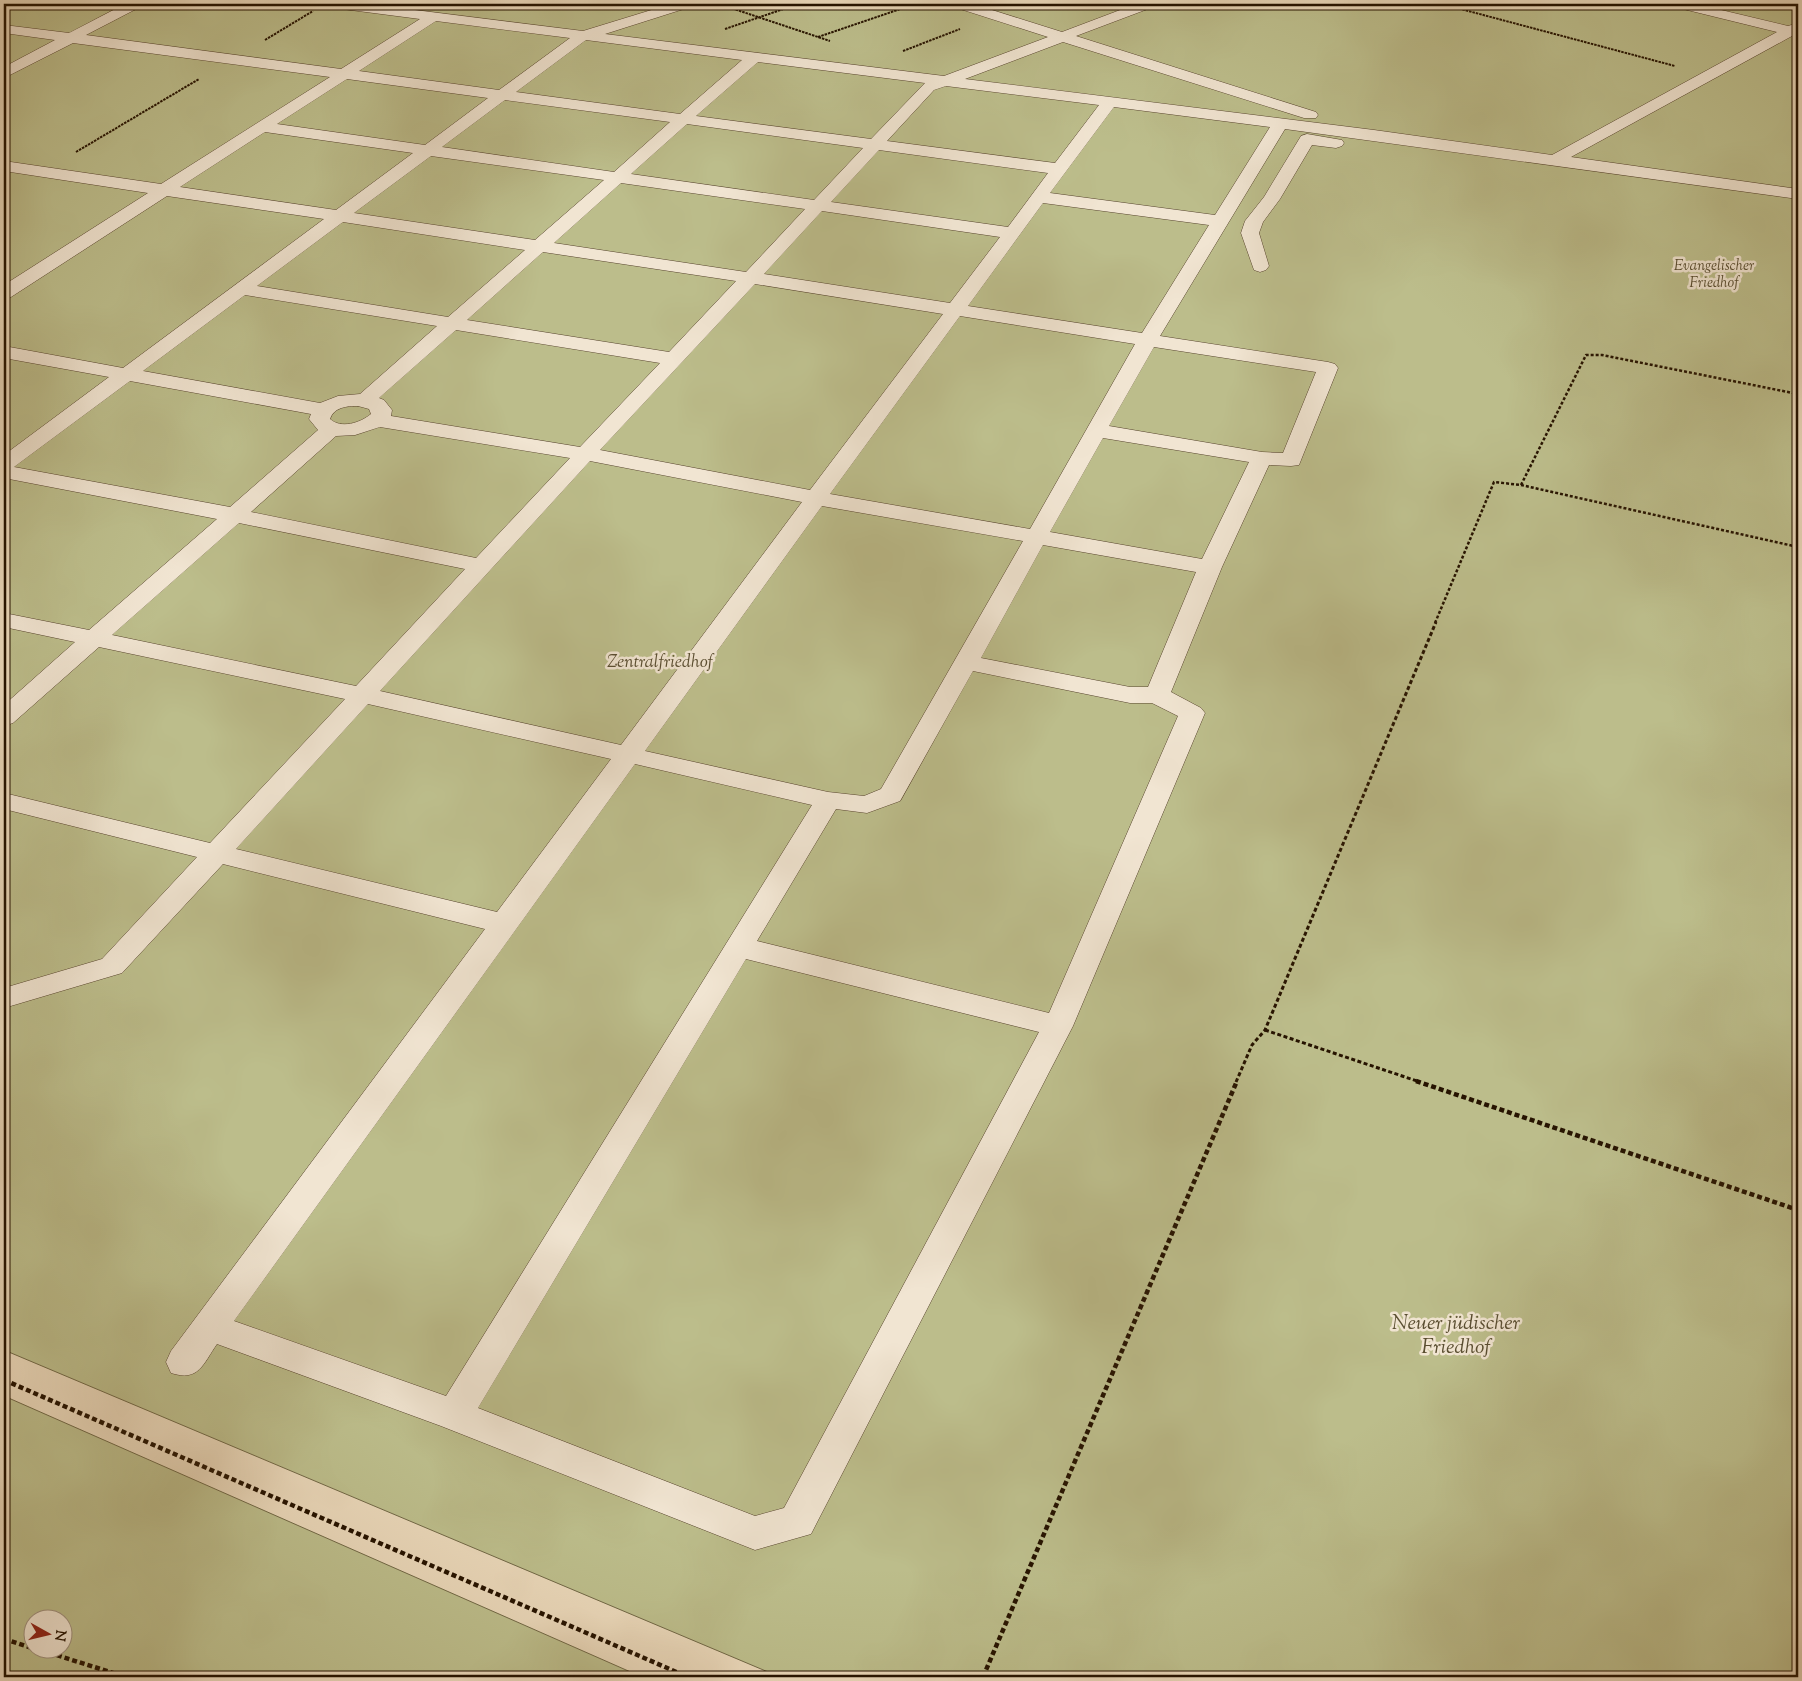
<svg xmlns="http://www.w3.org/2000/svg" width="1802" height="1681" viewBox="0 0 1802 1681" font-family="'Sorts Mill Goudy',serif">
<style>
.green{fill:#bcbd8b;stroke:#716846;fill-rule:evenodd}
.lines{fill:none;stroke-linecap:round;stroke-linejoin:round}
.minor-casing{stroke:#57442e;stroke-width:1}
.path-far3{stroke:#261300;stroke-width:2;stroke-dasharray:2.5 1;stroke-linecap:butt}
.path-far2{stroke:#261300;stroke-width:2.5;stroke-dasharray:3 2;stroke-linecap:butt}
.path-far1{stroke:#261300;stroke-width:3;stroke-dasharray:4 2.5;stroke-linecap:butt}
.path{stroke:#261300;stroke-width:4.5;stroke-dasharray:5 3;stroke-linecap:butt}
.minor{fill:#f1e5d2;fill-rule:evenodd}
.labels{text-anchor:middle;stroke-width:5;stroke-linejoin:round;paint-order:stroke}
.far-park-label{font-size:15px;font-style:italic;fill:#5a4e31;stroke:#f1e5d2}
.park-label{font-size:18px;font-style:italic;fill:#5a4e31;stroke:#f1e5d2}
.near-park-label{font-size:21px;font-style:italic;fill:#5a4e31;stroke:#f1e5d2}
</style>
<rect width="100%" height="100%" fill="#e9d7b9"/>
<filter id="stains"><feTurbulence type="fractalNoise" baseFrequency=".004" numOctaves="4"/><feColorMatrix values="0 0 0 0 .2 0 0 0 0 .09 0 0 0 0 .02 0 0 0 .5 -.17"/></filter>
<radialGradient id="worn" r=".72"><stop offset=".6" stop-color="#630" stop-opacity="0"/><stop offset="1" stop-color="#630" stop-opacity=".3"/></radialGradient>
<g class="green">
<polygon points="4,4 1798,4 1798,1677 780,1677 4,1350"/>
<path d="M4,1396L642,1677H4ZM32,1618H62V1648H32Z"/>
</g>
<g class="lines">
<g class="minor-casing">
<g id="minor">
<path d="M125,4H142L140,7L86,35L341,69L420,19L335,8L330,7L328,4H367L583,31L671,4H692L690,7L605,34L944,76L1048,37L954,7L952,4H973L1062,32L1136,4H1155L1153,7L1076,36L1316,112L1318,115L1316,118H1304L1063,42L965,79L1374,130L1552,155L1777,32L1675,7L1673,4H1696L1788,26L1798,23V37L1792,36L1571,157L1798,189V199L1285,129L1160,336L1328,362L1335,364L1338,368L1299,465L1291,466L1269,465L1222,567L1171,692L1201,708L1205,713L1073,1026L811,1534L755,1550L441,1426L217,1344C203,1364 199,1382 171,1373L166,1362L171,1351L485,929L223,864L122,973L4,1008V988L102,959L197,857L4,809V793L210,843L345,699L99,647L13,723L4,726V705L75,642L4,627V613L89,630L217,519L4,478V455L109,377L4,358V346L123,368L324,219L167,196L11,297L4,299V285L148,193L4,171V161L161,184L330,77L73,43L4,78V67L55,40L4,33V25L69,33ZM436,21L570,38L499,90L359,71ZM586,40L742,60L680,114L516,92ZM758,62L925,83L871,139L696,116ZM347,79L488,98L425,145L277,124ZM946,86L1099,105L1055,163L887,141L934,90ZM505,100L670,122L614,172L442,147ZM1114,107L1270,127L1215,215L1050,193ZM687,124L863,148L814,200L631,174ZM265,132L413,153L336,210L180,187ZM879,150L1048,173L1008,227L831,202ZM431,156L604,180L535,240L354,213ZM621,183L805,209L746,272L554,243ZM1043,203L1209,225L1142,333L968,306ZM822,211L1000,237L950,303L764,274ZM343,222L525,250L448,317L257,286ZM543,252L736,281L669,352L467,320ZM755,284L943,314L810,490L600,450ZM245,295L437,326L360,394L338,396L320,403L143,371ZM960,316L1135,344L1030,529L830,494ZM456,330L660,363L580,447L391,416L392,410L384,400L379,398ZM1154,347L1316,372L1283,453L1262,452L1109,426ZM130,381L311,414L309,419L318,430L230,507L14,467ZM358,406L369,409L371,414C360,423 341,429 330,419C334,407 347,406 358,406ZM380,427L570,458L476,558L251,512L336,436L355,435ZM1103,438L1249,462L1202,559L1050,532ZM590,461L802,502L621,745L380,691ZM822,506L1023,541L881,789L864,796L828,792L645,751ZM239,523L465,569L356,686L112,635ZM1043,545L1196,572L1148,687H1130L981,658ZM973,671L1130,703H1152L1178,716L1049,1013L757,941L836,809L867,813L900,801ZM368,704L611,759L497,912L236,849ZM635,764L812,805L446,1396L234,1321ZM746,959L1039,1032L784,1508L755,1516L478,1408Z"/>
<polygon points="1307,134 1342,140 1344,143 1342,146 1336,148 1312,145 1280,199 1263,222 1259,233 1269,266 1266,270 1260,272 1254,270 1241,233 1245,221 1264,197 1301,136"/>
</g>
</g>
<g class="path-far3">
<polyline points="719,4 830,41"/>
<polyline points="1442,4 1675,66"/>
<polyline points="557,7 569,4"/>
<polyline points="725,29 798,4"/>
<polyline points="818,37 915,4"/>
<polyline points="265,40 313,11"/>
<polyline points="903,51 960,29"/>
<polyline points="76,152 199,79"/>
</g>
<g class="path-far2">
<polyline points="1521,485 1586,355 1602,355 1798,394"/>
<polyline points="1435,623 1494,482 1521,485 1798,547"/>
</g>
<g class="path-far1">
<polyline points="1265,1030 1420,1082"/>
<polyline points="1236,1082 1252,1045 1265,1030 1436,622"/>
</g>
<g class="path">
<polyline points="1416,1081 1798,1210"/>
<polyline points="4,1380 688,1677"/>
<polyline points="4,1639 32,1648"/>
<polyline points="34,1648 126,1677"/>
<polyline points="983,1677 1237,1081"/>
</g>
<use href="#minor" class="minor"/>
</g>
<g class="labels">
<g class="far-park-label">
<text x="1714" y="270">Evangelischer<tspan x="1714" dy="17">Friedhof</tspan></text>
</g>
<g class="park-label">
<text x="660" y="667">Zentralfriedhof</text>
</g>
<g class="near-park-label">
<text x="1456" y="1329">Neuer jüdischer<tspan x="1456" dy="24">Friedhof</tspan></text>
</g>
</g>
<rect width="1802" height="1681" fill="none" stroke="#e9d7b9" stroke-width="20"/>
<rect x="5" y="5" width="1792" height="1671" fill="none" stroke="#261300" stroke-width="2.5"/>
<rect x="10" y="10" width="1782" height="1661" fill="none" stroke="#261300"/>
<g transform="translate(48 1634) rotate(98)"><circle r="24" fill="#f1e5d2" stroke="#a0917e"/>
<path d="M0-4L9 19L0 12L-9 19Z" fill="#8f2418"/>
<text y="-8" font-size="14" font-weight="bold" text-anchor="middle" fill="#261300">N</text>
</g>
<rect width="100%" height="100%" filter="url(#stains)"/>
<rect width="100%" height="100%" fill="url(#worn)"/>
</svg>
